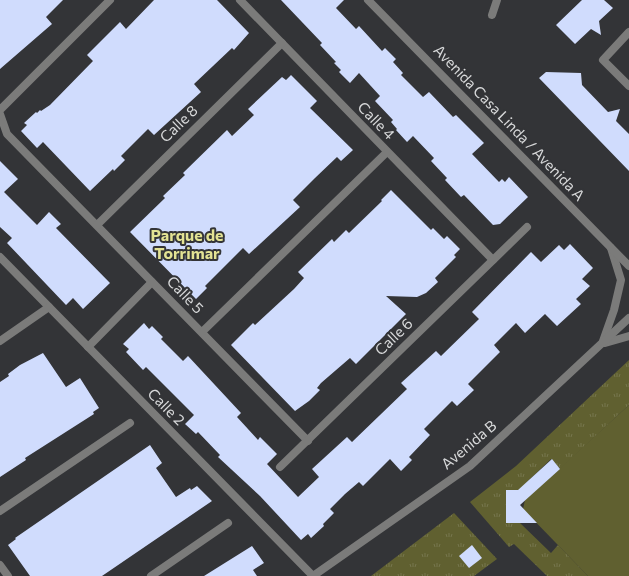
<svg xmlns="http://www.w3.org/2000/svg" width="629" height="576" viewBox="0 0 629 576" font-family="Commissioner,sans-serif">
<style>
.grass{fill:url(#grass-tufts)}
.pitch{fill:#606030}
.building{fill:#d0dcfd}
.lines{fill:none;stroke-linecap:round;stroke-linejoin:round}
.minor{stroke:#7b7b7a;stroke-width:8}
.tertiary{stroke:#7b7b7a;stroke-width:8}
.labels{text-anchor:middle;stroke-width:4;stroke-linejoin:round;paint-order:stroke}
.street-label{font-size:15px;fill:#d8d9da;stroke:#333437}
.neighbourhood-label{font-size:16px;font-weight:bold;fill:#e3e394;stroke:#333437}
</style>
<defs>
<pattern id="grass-tufts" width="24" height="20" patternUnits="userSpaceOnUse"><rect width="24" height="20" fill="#606030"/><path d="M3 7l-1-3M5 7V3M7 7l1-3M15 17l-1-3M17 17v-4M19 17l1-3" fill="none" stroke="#76764d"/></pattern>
</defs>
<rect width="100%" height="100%" fill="#333437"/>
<g class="grass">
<polygon points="629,360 629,405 560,469 551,459 527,482 520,490 506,490 506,523 520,523 551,553 558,545 588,576 547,576 514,544 509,547 470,502 516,466"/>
<polygon points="454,513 497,559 474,576 371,576"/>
</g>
<polygon class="pitch" points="629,405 629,576 588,576 523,509 525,500"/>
<g class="building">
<polygon points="0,0 63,0 46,17 52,24 0,69"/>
<polygon points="154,0 217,0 249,33 234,50 232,48 194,84 201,92 154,135 148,129 121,156 125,160 114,171 113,169 90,191 43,142 37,148 21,131 27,125 24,123 36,112 37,113 40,110 41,111 50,105 93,61 87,55 120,22 126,29"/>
<polygon points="281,0 344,0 336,8 356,29 359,26 382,51 385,48 396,59 393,62 403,73 401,75 423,97 429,92 453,117 456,115 484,143 472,154 499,182 502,179 505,182 509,177 528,197 500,224 493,225 464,195 461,197 445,180 447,178 431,161 434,158 413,136 407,142 396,130 397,129 391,122 393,120 375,101 380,96 359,73 350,83 339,72 341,70 334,63 336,62 320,45 322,43"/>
<polygon points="582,0 604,0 613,8 599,21 601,35 591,29 575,44 556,25"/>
<polygon points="546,72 581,73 582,85 608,112 620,109 616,121 629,134 629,171 539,78"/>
<polygon points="291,75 317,101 310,108 353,150 341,161 337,157 315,178 293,200 300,207 249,254 243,248 205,286 207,288 196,299 130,232 165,198 163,196 185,175 183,173 227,130 232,136 254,115 248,109 282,77 286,80"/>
<polygon points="0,161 18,179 4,192 37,225 49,212 61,224 56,228 110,283 83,309 73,298 66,305 7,243 12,238 0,227"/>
<polygon points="391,190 431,230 433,228 444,239 447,236 460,249 454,255 456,257 435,278 438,282 426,293 417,297 386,296 406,314 356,364 350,358 321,383 317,388 320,390 309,401 295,411 231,345 253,323 255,325 294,289 304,278 298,272 332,239 334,242 346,230 349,233 382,201 381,200"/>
<polygon points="570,244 593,268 582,279 590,286 576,299 581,304 557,326 545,314 525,333 516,323 494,345 500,352 468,384 474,390 457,406 452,401 424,429 430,435 409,457 412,460 401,471 390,459 363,486 359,482 345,494 330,509 334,513 323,524 324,526 311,538 308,534 301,540 260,496 218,457 220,455 198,432 196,434 185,424 194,415 146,367 143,370 126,352 129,349 123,344 144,323 149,329 152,326 163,337 161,339 183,361 188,356 241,413 237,417 258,440 260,437 277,454 267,464 298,497 319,477 312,469 347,437 352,442 407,389 401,383 436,351 441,356 479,319 472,312 531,252 541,262 559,245 564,250"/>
<polygon points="43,353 66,387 80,378 99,408 93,412 94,414 25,458 26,460 0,477 0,382 9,376 8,374 20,365"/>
<polygon points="150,445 162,463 156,468 176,497 190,488 191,490 197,486 212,501 102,576 30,576 8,545 16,539 15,538"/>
<polygon points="552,459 560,469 520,505 537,523 506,523 506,490 518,490"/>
<polygon points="472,545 482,558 469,568 459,556"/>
<polygon points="252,546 264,563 253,570 257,576 204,576"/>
</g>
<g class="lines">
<g class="minor">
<polyline points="240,0 493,260"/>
<polyline points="492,15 497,0"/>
<polyline points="629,32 603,60 629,86"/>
<polyline points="0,110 110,0"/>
<polyline points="0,114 7,134 308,441"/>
<polyline points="97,225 282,43"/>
<polyline points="0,257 313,576"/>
<polyline points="202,332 387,152"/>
<polyline points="0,341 49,307"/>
<polyline points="603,341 614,310 621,280 611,248"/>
<polyline points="605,343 629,336"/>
<polyline points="88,347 152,282"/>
<polyline points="280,467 527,227"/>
<polyline points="0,511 130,423"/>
<polyline points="0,565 8,576"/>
<polyline points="151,576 228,523"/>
<polyline points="313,576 470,466 629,318"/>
</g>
<polyline class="tertiary" points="368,0 629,266"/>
</g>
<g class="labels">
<g class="street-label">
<text transform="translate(376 121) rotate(46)" y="5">Calle 4</text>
<text transform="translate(509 123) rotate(46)" y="5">Avenida Casa Linda / Avenida A</text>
<text transform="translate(179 124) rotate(-44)" y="5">Calle 8</text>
<text transform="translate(185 295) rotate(46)" y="5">Calle 5</text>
<text transform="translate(394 337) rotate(-44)" y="5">Calle 6</text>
<text transform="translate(166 407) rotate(45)" y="5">Calle 2</text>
<text transform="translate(469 445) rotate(-40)" y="5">Avenida B</text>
</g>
<g class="neighbourhood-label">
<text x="187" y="241">Parque de<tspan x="187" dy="18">Torrimar</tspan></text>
</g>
</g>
</svg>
